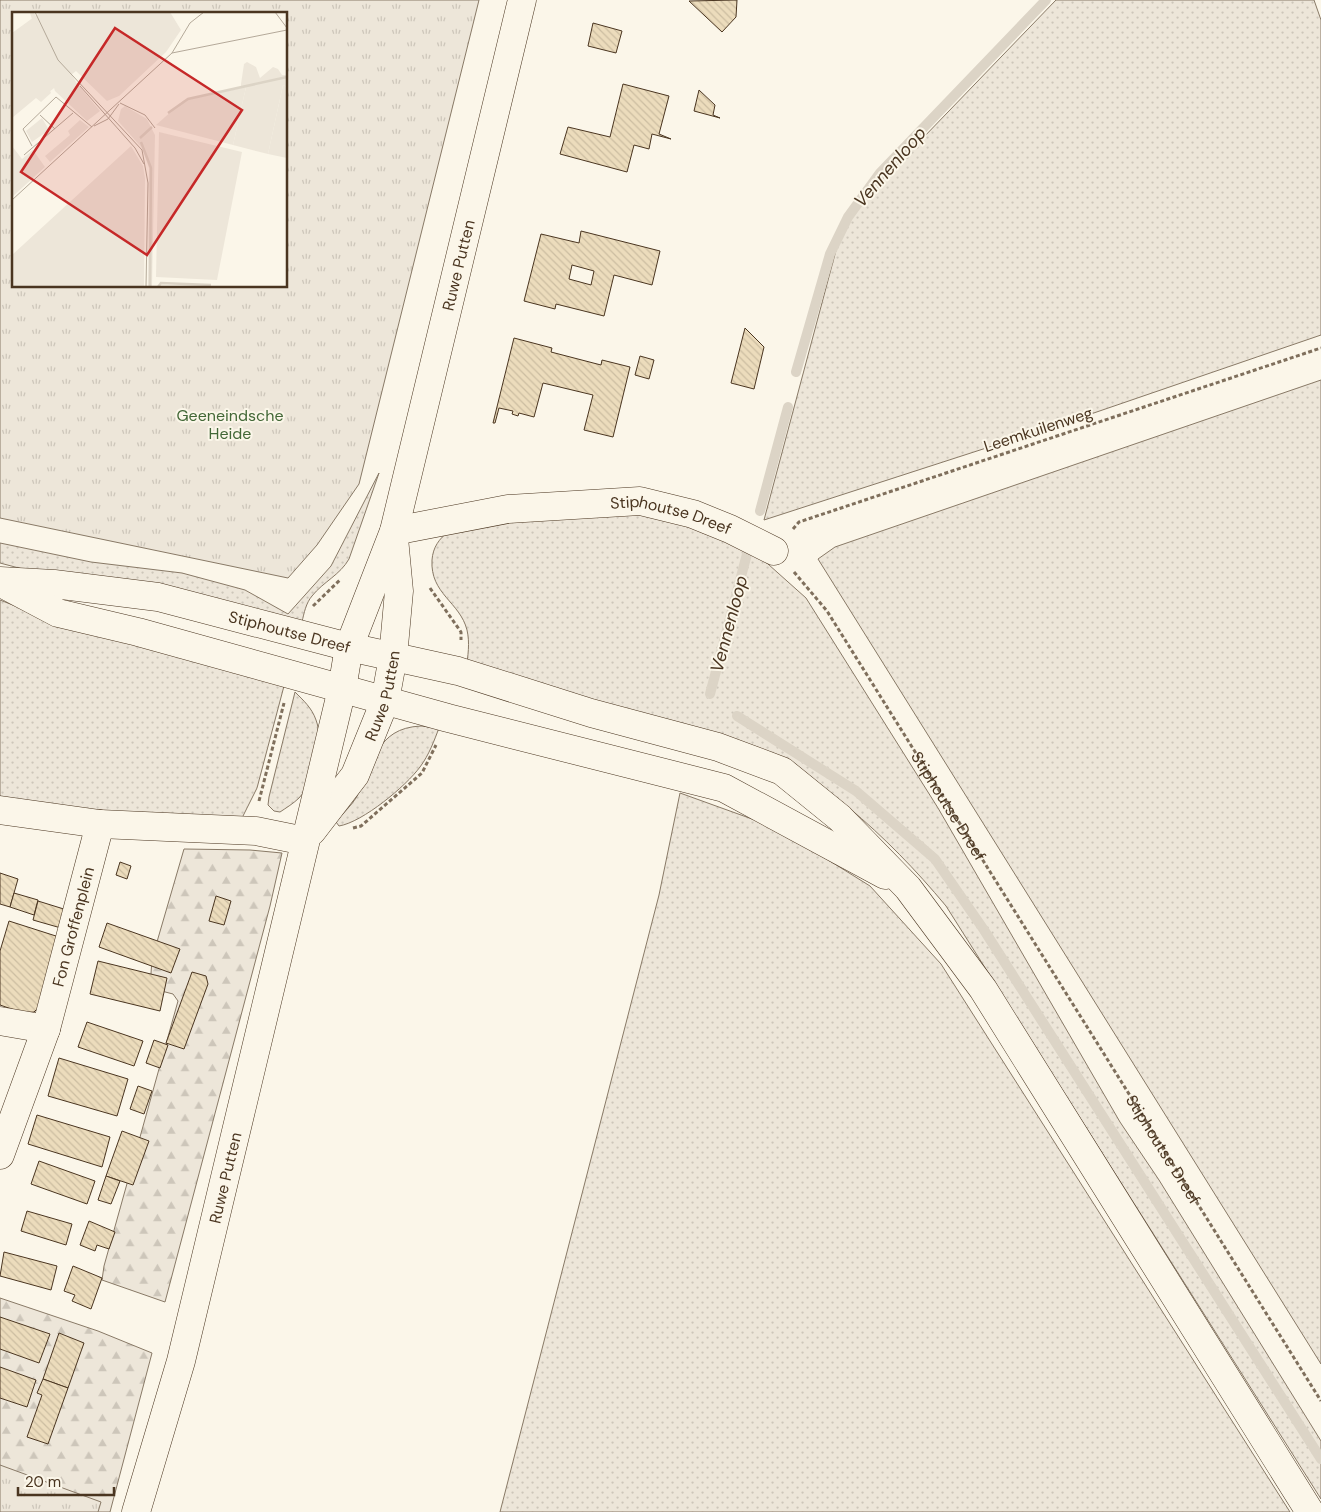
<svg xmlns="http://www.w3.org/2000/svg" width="1321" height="1512" viewBox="0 0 1321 1512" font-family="'DM Sans',sans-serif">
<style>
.grass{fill:url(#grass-dots);stroke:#887966}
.forest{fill:url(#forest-firs);stroke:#887966}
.park{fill:url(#park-tufts);stroke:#887966;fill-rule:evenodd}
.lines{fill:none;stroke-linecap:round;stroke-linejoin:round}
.stream{stroke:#dcd4c6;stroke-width:10}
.building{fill:url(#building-back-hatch);stroke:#4a3520;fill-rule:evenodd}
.street-casing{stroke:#4a3520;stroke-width:29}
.secondary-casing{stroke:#4a3520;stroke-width:29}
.path{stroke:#7f6f5c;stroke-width:3;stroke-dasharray:4 2.5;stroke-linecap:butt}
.street{stroke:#fbf6e9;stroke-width:28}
.secondary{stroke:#fbf6e9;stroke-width:28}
.labels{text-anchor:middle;stroke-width:4;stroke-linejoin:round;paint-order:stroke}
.street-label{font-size:16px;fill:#4a3520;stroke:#fbf6e9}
.park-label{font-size:16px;fill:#436837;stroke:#fbf6e9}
.water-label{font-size:18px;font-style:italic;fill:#4a3520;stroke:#fbf6e9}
.inset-river{fill:none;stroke:#dcd4c6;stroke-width:2.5}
.inset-road{fill:none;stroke:#b4a999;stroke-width:1}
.view{fill:#c62828;fill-opacity:0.15;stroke:#c62828;stroke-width:2.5}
.inset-edge{fill:none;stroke:#4a3520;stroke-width:2.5}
</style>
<defs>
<pattern id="grass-dots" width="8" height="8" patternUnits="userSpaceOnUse" patternTransform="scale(1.25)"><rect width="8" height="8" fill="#ede6d9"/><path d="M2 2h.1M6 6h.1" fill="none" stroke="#cdc6ba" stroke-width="1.8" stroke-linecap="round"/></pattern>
<pattern id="forest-firs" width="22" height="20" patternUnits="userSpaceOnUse" patternTransform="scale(1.25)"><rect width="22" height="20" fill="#ede6d9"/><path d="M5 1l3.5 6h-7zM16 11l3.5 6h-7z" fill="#cdc6ba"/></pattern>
<pattern id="park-tufts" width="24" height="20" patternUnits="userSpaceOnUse" patternTransform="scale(1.25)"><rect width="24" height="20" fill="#ede6d9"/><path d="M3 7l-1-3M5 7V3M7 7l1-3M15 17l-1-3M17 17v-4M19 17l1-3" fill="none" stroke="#cdc6ba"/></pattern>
<pattern id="building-back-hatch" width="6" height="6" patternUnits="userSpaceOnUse" patternTransform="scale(1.25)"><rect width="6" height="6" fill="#ecdcbc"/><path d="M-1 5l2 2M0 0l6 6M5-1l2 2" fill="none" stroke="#ccbda1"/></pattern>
</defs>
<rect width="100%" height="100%" fill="#fbf6e9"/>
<g class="grass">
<polygon points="1056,0 1314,0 1321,20 1321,335 1085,416 764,520 846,213 894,168"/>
<polygon points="1321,380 1321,1364 818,559 835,547"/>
<path d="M379,473L349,559C340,575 323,582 312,596C306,603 304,613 302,622L64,580L0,563V543L91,562L182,573L245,590L288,614L331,566Z"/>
<path d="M564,512L668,516L759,556L806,598L938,808L1120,1122L1159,1180L1321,1441V1499L946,906C916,870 884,837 848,807L466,669C468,656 470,643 467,630C460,602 430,594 432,560C433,547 439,539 449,531Z"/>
<polygon points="0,600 61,624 284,686 257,788 241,820 158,820 0,802"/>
<path d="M295,692C303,700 312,708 316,720C324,740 314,782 299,798C294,803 286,808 280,812L274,811L268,805L269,797Z"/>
<path d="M421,726L439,728C434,741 429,755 420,767C406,786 363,822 339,826L336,822C342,814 351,806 356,798C374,765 375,728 421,726Z"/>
<polygon points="680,793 777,828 870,886 941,964 1290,1512 500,1512 659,895"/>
</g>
<g class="forest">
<polygon points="184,849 250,850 282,853 270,906 165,1302 102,1280 104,1266 178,1001 173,994 150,988 152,959"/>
<polygon points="0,1298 98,1331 152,1353 110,1512 0,1512"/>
</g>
<g class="park">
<path d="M0,0H479L359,484L317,545L288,578L0,518ZM14,14H286V286H14Z"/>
<polygon points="0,1465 101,1502 98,1512 0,1512"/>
</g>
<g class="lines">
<g class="stream">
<polyline points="796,372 830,254 848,217 880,173 1046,0"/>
<polyline points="760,511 788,407"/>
<polyline points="710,694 747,554"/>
<polyline points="737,716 856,791 935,859 984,930 1321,1459"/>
</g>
</g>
<g class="building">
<polygon points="737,0 736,17 722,32 689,1"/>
<polygon points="593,23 622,31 616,53 588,46"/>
<polygon points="623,84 669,96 659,134 671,139 652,134 649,149 634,145 627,172 560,154 568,127 610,137"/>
<polygon points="699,90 715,105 713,115 720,118 694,111"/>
<path d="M581,231L660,251L652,285L614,275L604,316L556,304L555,309L524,301L541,234L579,243ZM572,265L594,271L591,285L569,279Z"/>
<polygon points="745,328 764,347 754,389 731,383"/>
<polygon points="514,338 552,348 551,352 601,365 602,360 630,367 613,437 584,430 593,395 543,383 534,417 519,413 518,416 512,414 513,411 499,408 495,423 493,423"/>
<polygon points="640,356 654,360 649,379 635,375"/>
<polygon points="120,862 131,866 127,879 116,875"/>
<polygon points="0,873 18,879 10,907 0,904"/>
<polygon points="14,893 38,900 34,915 10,907"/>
<polygon points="216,896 231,901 224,925 209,921"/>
<polygon points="38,901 67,910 61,928 33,920"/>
<polygon points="9,921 59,937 39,1007 34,1012 23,1013 0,1005 0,951"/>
<polygon points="107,923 180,949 171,973 99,947"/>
<polygon points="98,961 167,978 160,1011 90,994"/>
<polygon points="192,972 206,976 208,984 184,1049 166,1043"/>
<polygon points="87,1022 143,1041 134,1066 78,1047"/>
<polygon points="154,1040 168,1045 160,1068 146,1063"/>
<polygon points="59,1058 128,1079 117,1116 48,1096"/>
<polygon points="138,1086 152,1091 144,1114 130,1109"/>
<polygon points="37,1115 110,1137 102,1167 28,1144"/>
<polygon points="122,1131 149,1141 133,1185 106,1176"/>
<polygon points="39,1161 95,1181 87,1204 31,1184"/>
<polygon points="106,1176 120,1181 111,1204 98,1200"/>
<polygon points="27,1211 72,1224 66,1245 21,1231"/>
<polygon points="89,1221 115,1232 109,1249 97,1245 95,1251 80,1245"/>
<polygon points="4,1252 57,1266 51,1290 0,1276"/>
<polygon points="73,1266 102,1278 91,1309 72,1301 75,1295 64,1291"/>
<polygon points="0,1317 50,1334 39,1363 0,1349"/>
<polygon points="59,1333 84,1343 68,1388 43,1379"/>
<polygon points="0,1367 36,1380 27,1407 0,1398"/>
<polygon points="43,1379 68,1388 48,1444 27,1437 42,1395 37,1393"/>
</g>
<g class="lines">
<g class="street-casing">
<g id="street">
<path id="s2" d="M394,531L508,509L640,501L693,514L730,529L774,551"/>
<polyline points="0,810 100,824 256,831 305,841"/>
<path id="s3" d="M312,831L355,775L385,701L393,657L399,591L394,538"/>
<polyline points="0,1021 46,1029"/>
<path id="s4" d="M0,1155L46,1029L100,824"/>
<path id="s5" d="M136,1512L181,1361L342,689L349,647L394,531L522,0"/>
</g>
</g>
<g class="secondary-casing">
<g id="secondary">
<path id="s6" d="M0,581L54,584L158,597L349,647L458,671L591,713L718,747L782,771L840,818L908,888L983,989L1310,1512"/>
<polyline points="5,585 58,613 138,632 448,718 724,788 885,875"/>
</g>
</g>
<g class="path">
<polyline points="793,529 799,522 1321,348"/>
<path id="s1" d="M794,572L827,611L1321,1401"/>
<polyline points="430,588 461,632 461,640"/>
<polyline points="313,606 341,579"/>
<polyline points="259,801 284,703"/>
<polyline points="353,828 361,826 422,773 436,745"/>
</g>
<use href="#street" class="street"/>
<use href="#secondary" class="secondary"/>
</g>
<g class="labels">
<g class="street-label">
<text dy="6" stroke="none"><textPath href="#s5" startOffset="1289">Ruwe Putten</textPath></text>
<text transform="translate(1038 429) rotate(-18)" y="6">Leemkuilenweg</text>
<text dy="6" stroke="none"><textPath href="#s2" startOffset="281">Stiphoutse Dreef</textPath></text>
<text dy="6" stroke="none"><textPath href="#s6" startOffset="295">Stiphoutse Dreef</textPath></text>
<text dy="6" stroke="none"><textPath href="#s3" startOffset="155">Ruwe Putten</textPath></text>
<text dy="6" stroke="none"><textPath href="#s1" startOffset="281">Stiphoutse Dreef</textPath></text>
<text dy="6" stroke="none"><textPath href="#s4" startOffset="240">Fon Groffenplein</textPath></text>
<text dy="6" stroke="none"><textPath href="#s1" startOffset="686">Stiphoutse Dreef</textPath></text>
<text dy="6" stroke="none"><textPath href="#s5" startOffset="346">Ruwe Putten</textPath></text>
</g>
<g class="park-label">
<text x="230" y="421">Geeneindsche<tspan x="230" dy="18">Heide</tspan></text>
</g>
<g class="water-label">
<text transform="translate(890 167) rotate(-49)" y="6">Vennenloop</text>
<text transform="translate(729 624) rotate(-75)" y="6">Vennenloop</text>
</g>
</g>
<g transform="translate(12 12)">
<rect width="275" height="275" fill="#fbf6e9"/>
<path d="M18,1H22L64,70L88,99L75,109L43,79ZM271,73L275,75V146L256,142ZM234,75L221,133L144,113L171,89ZM113,94L135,107L143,123L140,275H136L137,156L130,136L106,109L109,97ZM30,106L37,118L20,130L14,119ZM147,120L230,140L205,268L144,265ZM119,134L131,154L133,166L132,275H0V243Z" fill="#ede6d9"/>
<path d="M235,50L244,55L248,66L261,55L266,57L270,63H275V75L271,73L256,142L221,133L234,75L229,76V72L232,52ZM35,72L39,81L29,90L24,86L0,106V89ZM68,108L77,115L38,150L33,144L58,123L56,119ZM0,134L10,147L21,138L33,155L0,185Z" fill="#ede6d9"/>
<path d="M29,0H158L169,18L154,40L107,84L95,89L64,59L37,80L32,74L0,102V21ZM0,140L19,166L0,183Z" fill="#ede6d9"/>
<path class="inset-river" d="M156,101L176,87L275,65M128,126L140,115M129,130L139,156L138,275M146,275L149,271L199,273"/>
<path class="inset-road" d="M23,0L46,48L130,138L136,171L134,275M263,0L275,16M160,41L275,18M68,74L123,136L132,152M108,91L133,103L143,116M28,103L43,117M82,114L96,107L107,92M20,134L11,117L44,85L80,115M12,143L61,101M0,188L160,41L178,11L192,0"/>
<path class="view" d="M103,16L230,98L135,243L9,160Z"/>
<rect width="275" height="275" class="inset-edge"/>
</g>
<path d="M18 1487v8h96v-8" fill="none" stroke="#4a3520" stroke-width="2.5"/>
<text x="25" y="1487" font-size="15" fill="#4a3520" stroke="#fbf6e9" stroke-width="4" paint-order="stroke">20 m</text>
</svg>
